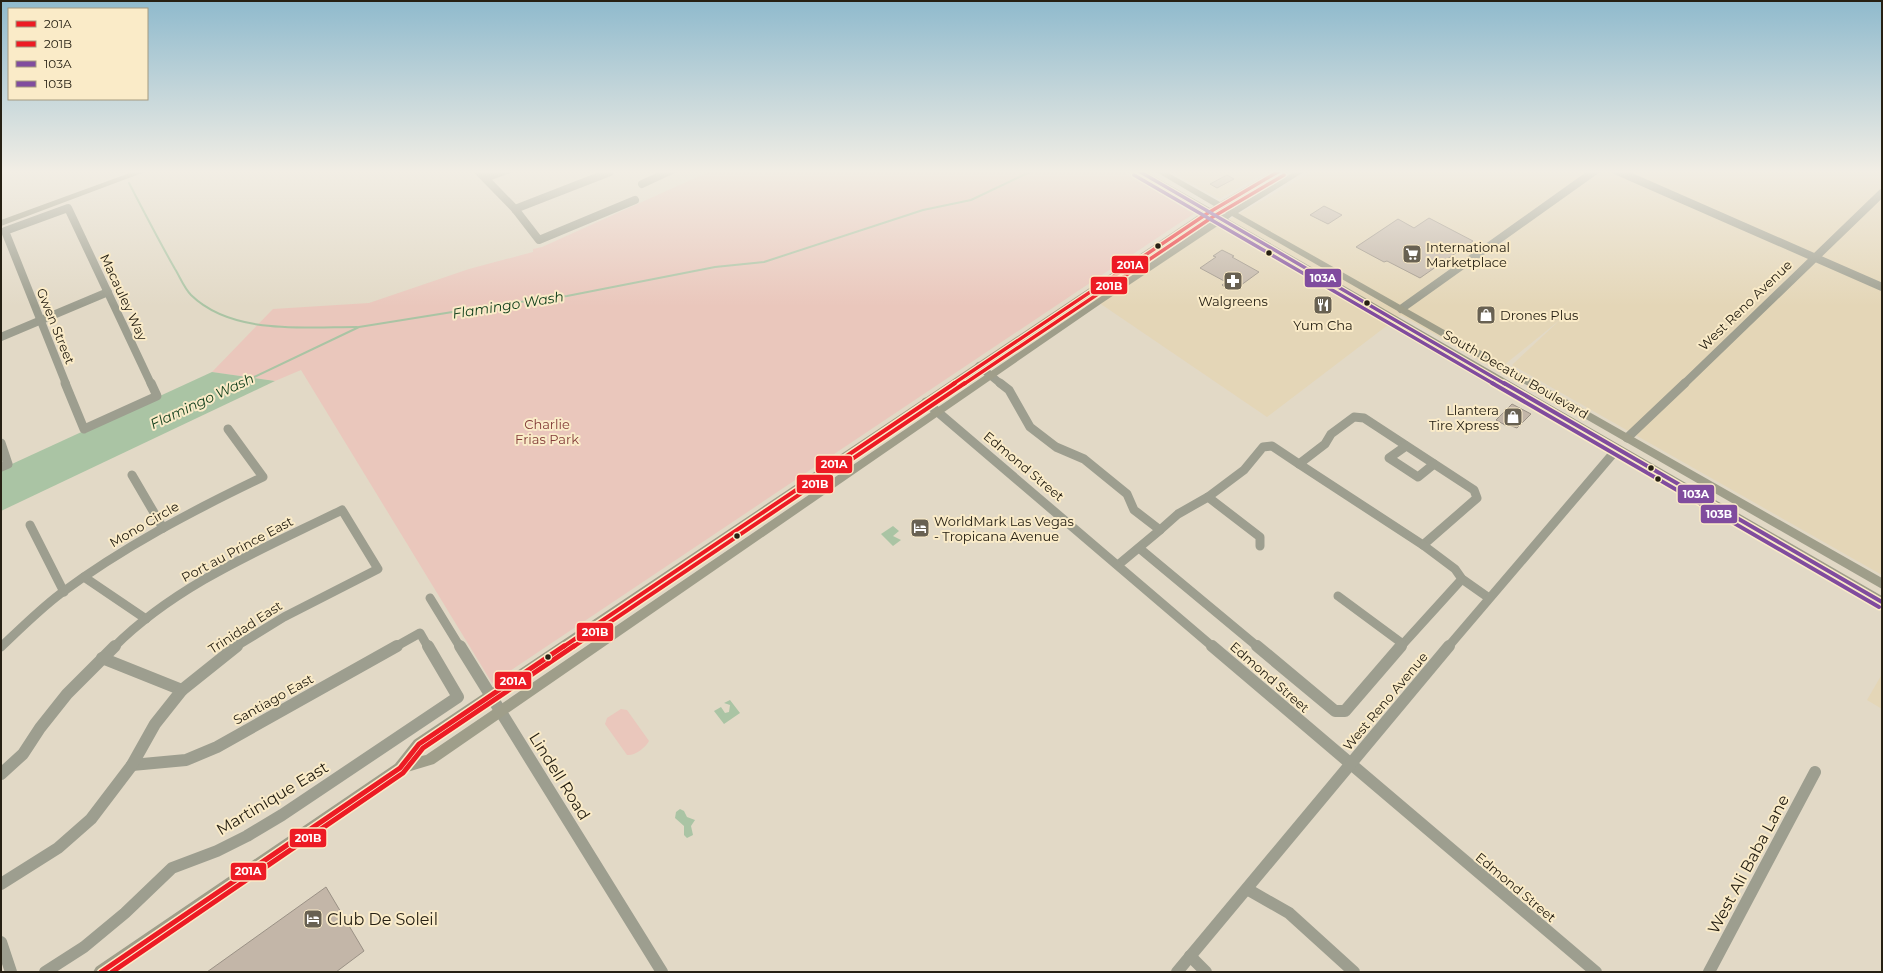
<svg xmlns="http://www.w3.org/2000/svg" width="1883" height="973" viewBox="0 0 1883 973" font-family="Montserrat,sans-serif">
<style>
.built{fill:#e4d6b7}
.green{fill:#eac7bc}
.water{fill:#aac4a4}
.lines{fill:none;stroke-linecap:round;stroke-linejoin:round}
.stream{stroke:#aac4a4;stroke-width:2}
.building{fill:#c3b6a8;stroke:#9a9185}
.minor-far2{stroke:#9d9e8f;stroke-width:8}
.minor-far1{stroke:#9d9e8f;stroke-width:9}
.minor{stroke:#9d9e8f;stroke-width:12}
.major{fill:#9f9e8a;fill-rule:evenodd}
.bus-1-far2-casing{stroke:#faebc8;stroke-width:6}
.bus-1-far1-casing{stroke:#faebc8;stroke-width:7}
.bus-1-casing{stroke:#faebc8;stroke-width:8}
.bus-2-far2-casing{stroke:#faebc8;stroke-width:6}
.bus-2-far1-casing{stroke:#faebc8;stroke-width:7}
.bus-2-casing{stroke:#faebc8;stroke-width:8}
.bus-3-far1-casing{stroke:#faebc8;stroke-width:6}
.bus-3-casing{stroke:#faebc8;stroke-width:7}
.bus-4-far1-casing{stroke:#faebc8;stroke-width:6}
.bus-4-casing{stroke:#faebc8;stroke-width:7}
.bus-1-far2{stroke:#ed1b24;stroke-width:3.5}
.bus-1-far1{stroke:#ed1b24;stroke-width:4}
.bus-1{stroke:#ed1b24;stroke-width:5}
.bus-2-far2{stroke:#ed1b24;stroke-width:3.5}
.bus-2-far1{stroke:#ed1b24;stroke-width:4}
.bus-2{stroke:#ed1b24;stroke-width:5}
.bus-3-far1{stroke:#804c9e;stroke-width:3.5}
.bus-3{stroke:#804c9e;stroke-width:4}
.bus-4-far1{stroke:#804c9e;stroke-width:3.5}
.bus-4{stroke:#804c9e;stroke-width:4}
.bus-dot{fill:#262013;stroke:#faebc8;stroke-width:1.5}
.labels{text-anchor:middle;stroke-width:4;stroke-linejoin:round;paint-order:stroke}
.poi-label{font-size:13px;fill:#262013;stroke:#faebc8;text-anchor:start}
.street-label{font-size:13px;fill:#262013;stroke:#faebc8}
.park-label{font-size:13px;fill:#823b37;stroke:#faebc8}
.water-label{font-size:14px;font-style:italic;fill:#0e3d19;stroke:#faebc8}
.near-street-label{font-size:16px;fill:#262013;stroke:#faebc8}
.near-poi-label{font-size:16px;fill:#262013;stroke:#faebc8;text-anchor:start}
.line-badge{stroke:#faebc8;stroke-width:1.5}
.badge-label{font-size:11px;text-anchor:middle;font-weight:bold;fill:#fff}
</style>
<rect width="100%" height="100%" fill="#e2d9c6"/>
<g class="built">
<polygon points="1168,170 1270,170 1219,199"/>
<polygon points="1315,170 1882,170 1882,575 1512,365 1561,319 1498,370 1401,315 1267,417 1092,298"/>
<polygon points="1882,674 1882,709 1867,700"/>
</g>
<g class="green">
<polygon points="713,170 1120,170 1194,214 1181,222 492,683 301,370 275,381 212,372 273,309 369,303 469,269 533,252 533,249 542,247"/>
<path d="M621,709L627,710L649,741C645,748 635,756 627,755L605,724L607,718Z"/>
</g>
<g class="water">
<polygon points="212,372 275,381 1,511 1,469"/>
<polygon points="893,526 899,531 893,536 901,540 893,546 881,534"/>
<polygon points="730,700 740,713 724,724 714,711 721,707 725,713 729,712 730,705 724,703"/>
<polygon points="680,809 684,811 687,817 695,820 691,826 693,835 687,838 684,835 684,826 675,818 676,812"/>
</g>
<g class="lines">
<g class="stream">
<polyline points="121,170 123,172"/>
<path d="M129,183C144,212 159,241 175,269C180,277 184,288 191,295C232,335 304,327 357,327"/>
<polyline points="250,379 359,327 496,305 567,296 715,267 764,262 923,210 971,200 1034,170"/>
</g>
</g>
<g class="building">
<polygon points="1227,175 1234,179 1217,188 1210,184"/>
<polygon points="1324,206 1342,215 1328,224 1310,215"/>
<polygon points="1429,218 1473,241 1420,278 1387,261 1384,262 1356,247 1398,219 1414,228"/>
<polygon points="1222,250 1234,256 1232,257 1259,272 1237,288 1234,287 1230,290 1222,285 1226,282 1200,268 1216,257 1213,256"/>
<polygon points="1512,404 1531,414 1517,428 1506,424 1505,425 1496,420"/>
<polygon points="326,887 364,951 336,972 207,972"/>
</g>
<g class="lines">
<g class="minor-far2">
<polyline points="477,170 515,209 539,240 635,200"/>
<polyline points="1615,170 1882,287"/>
<polyline points="485,178 507,170"/>
<polyline points="642,184 672,170"/>
<polyline points="515,209 610,172"/>
<polyline points="1401,309 1596,170"/>
<polyline points="1,337 108,292"/>
<polyline points="979,366 1001,384"/>
<polyline points="66,384 5,231 68,208 151,384"/>
<polyline points="1684,384 1882,193"/>
</g>
<g class="minor-far1">
<polyline points="65,383 84,429 157,396 151,383"/>
<polyline points="1000,383 1009,390 1030,427 1056,447 1084,459 1127,494 1134,510 1160,530 1118,565"/>
<polyline points="926,402 1213,647"/>
<polygon points="1354,417 1364,418 1474,490 1477,498 1423,545 1299,464 1325,444 1331,434"/>
<polyline points="1627,438 1685,383"/>
<polyline points="1,443 8,464 1,467"/>
<polyline points="1406,446 1389,458 1418,477 1434,464"/>
<polyline points="132,475 163,528"/>
<polyline points="1208,497 1260,537 1260,546"/>
<polyline points="30,525 64,592"/>
<polyline points="1160,530 1178,514 1208,497 1244,470 1263,447 1272,446 1299,464"/>
<polyline points="1423,545 1455,569 1462,579 1489,598"/>
<polyline points="1139,548 1258,647"/>
<polyline points="84,577 146,619"/>
<polyline points="1338,596 1403,644 1462,579"/>
<polyline points="430,598 460,647"/>
<path d="M1,647C20,629 39,610 60,594C123,547 192,511 263,477L228,429"/>
<path d="M114,647C177,584 263,549 342,510L378,569L284,617L235,647"/>
<polyline points="395,647 420,633 428,647"/>
<polyline points="1400,647 1403,644"/>
<polyline points="1448,647 1617,449"/>
</g>
<g class="minor">
<polyline points="460,646 662,972"/>
<polyline points="1212,646 1596,972"/>
<polyline points="1257,646 1335,711 1345,711 1401,646"/>
<polyline points="102,658 182,690"/>
<polyline points="132,765 186,760 217,747 397,646"/>
<polyline points="1,774 23,754 40,728 67,694 115,646"/>
<polyline points="1,884 58,848 91,819 132,765 155,724 182,690 237,646"/>
<polyline points="1247,889 1289,913 1354,972"/>
<polyline points="1,942 11,972"/>
<polyline points="1190,956 1206,972"/>
<polyline points="45,972 84,947 125,913 172,868 217,851 247,836 282,815 458,697 428,646"/>
<polyline points="1177,972 1449,646"/>
<polyline points="1709,972 1815,772"/>
</g>
<g class="major">
<polygon points="138,170 150,170 1,226 1,220"/>
<path d="M1133,170H1143L1210,208L1214,206L1153,170H1163L1220,202L1275,170H1285L1226,206L1232,209L1297,170H1307L1238,213L1882,578V589L1232,216L1228,219L1882,596V607L1222,223L1102,303L434,764L404,773L114,972H93L96,967L395,764L414,740L1203,212ZM1220,210L1226,213L1222,215L1216,212ZM1210,216L1215,219L426,755L417,757L424,748L477,712Z"/>
</g>
<g class="bus-1-far2-casing">
<polyline id="bus-1-far2" points="953,384 1208,213 1281,170"/>
</g>
<g class="bus-1-far1-casing">
<polyline id="bus-1-far1" points="563,647 955,383"/>
</g>
<g class="bus-1-casing">
<polyline id="bus-1" points="101,972 400,768 419,744 564,646"/>
</g>
<g class="bus-2-far2-casing">
<polyline id="bus-2-far2" points="964,384 1211,218 1284,175"/>
</g>
<g class="bus-2-far1-casing">
<polyline id="bus-2-far1" points="573,647 965,383"/>
</g>
<g class="bus-2-casing">
<polyline id="bus-2" points="112,972 403,773 423,748 574,646"/>
</g>
<g class="bus-3-far1-casing">
<polyline id="bus-3-far1" points="1137,170 1505,384"/>
</g>
<g class="bus-3-casing">
<polyline id="bus-3" points="1504,383 1882,602"/>
</g>
<g class="bus-4-far1-casing">
<polyline id="bus-4-far1" points="1134,175 1494,384"/>
</g>
<g class="bus-4-casing">
<polyline id="bus-4" points="1492,383 1879,607"/>
</g>
<use href="#bus-1-far2" class="bus-1-far2"/>
<use href="#bus-1-far1" class="bus-1-far1"/>
<use href="#bus-1" class="bus-1"/>
<use href="#bus-2-far2" class="bus-2-far2"/>
<use href="#bus-2-far1" class="bus-2-far1"/>
<use href="#bus-2" class="bus-2"/>
<use href="#bus-3-far1" class="bus-3-far1"/>
<use href="#bus-3" class="bus-3"/>
<use href="#bus-4-far1" class="bus-4-far1"/>
<use href="#bus-4" class="bus-4"/>
</g>
<linearGradient id="sky" x2="0" y2="1"><stop stop-color="#8fbacd"/><stop offset="0.56" stop-color="#f2eee5"/><stop offset="1" stop-color="#f2eee5" stop-opacity="0"/></linearGradient>
<rect width="1883" height="306" fill="url(#sky)"/>
<defs>
<g id="supermarket-square" transform="scale(1)"><rect x="-9" y="-9" width="18" height="18" rx="4" fill="#686152" stroke="#faebc8"/><path d="M-6-5.5h2.5l.6 2H6L4.5 2H-2.5L-4.4-4H-6ZM-1.5 3.2a1.3 1.3 0 1 0 .1 0ZM3 3.2a1.3 1.3 0 1 0 .1 0Z" fill="#fff"/></g>
<g id="pharmacy-square" transform="scale(1)"><rect x="-9" y="-9" width="18" height="18" rx="4" fill="#686152" stroke="#faebc8"/><path d="M-2-6h4v4h4v4h-4v4h-4v-4h-4v-4h4Z" fill="#fff"/></g>
<g id="restaurant-square" transform="scale(1)"><rect x="-9" y="-9" width="18" height="18" rx="4" fill="#686152" stroke="#faebc8"/><path d="M-5-6h1v4h1v-4h1v4h1v-4h1v5L-1.5 .5V6h-2V.5L-5-1ZM5-6V6H3V1.5H1.5Q1.5-4 5-6Z" fill="#fff"/></g>
<g id="shop-square" transform="scale(1)"><rect x="-9" y="-9" width="18" height="18" rx="4" fill="#686152" stroke="#faebc8"/><path d="M-5-2.5h2.3a2.7 3.5 0 0 1 5.4 0H5L5.5 6h-11ZM-1.5-2.5h3a1.5 2.3 0 0 0-3 0Z" fill="#fff"/></g>
<g id="hotel-square" transform="scale(1)"><rect x="-9" y="-9" width="18" height="18" rx="4" fill="#686152" stroke="#faebc8"/><path d="M-6-4.5h1.5V1H6V5H4.5V3h-9V5H-6ZM-4 0a1.8 1.8 0 1 1 3.6 0ZM.5 0V-2.5h3Q6-2.5 6 0Z" fill="#fff"/></g>
</defs>
<g fill-rule="evenodd">
<use href="#supermarket-square" x="1412" y="254"/>
<use href="#pharmacy-square" x="1233" y="281"/>
<use href="#restaurant-square" x="1323" y="305"/>
<use href="#shop-square" x="1486" y="315"/>
<use href="#shop-square" x="1513" y="417"/>
<use href="#hotel-square" x="920" y="528"/>
<use href="#hotel-square" x="313" y="919"/>
</g>
<g class="bus-dot">
<circle cx="1158" cy="246" r="3.5"/>
<circle cx="1269" cy="253" r="3.5"/>
<circle cx="1367" cy="303" r="3.5"/>
<circle cx="1651" cy="468" r="3.5"/>
<circle cx="1658" cy="479" r="3.5"/>
<circle cx="737" cy="536" r="3.5"/>
<circle cx="548" cy="657" r="3.5"/>
</g>
<g class="labels">
<g class="poi-label">
<text x="1426" y="252">International<tspan x="1426" dy="15">Marketplace</tspan></text>
<text x="1233" y="306" text-anchor="middle">Walgreens</text>
<text x="1500" y="320">Drones Plus</text>
<text x="1323" y="330" text-anchor="middle">Yum Cha</text>
<text x="1499" y="415" text-anchor="end">Llantera<tspan x="1499" dy="15">Tire Xpress</tspan></text>
<text x="934" y="526">WorldMark Las Vegas<tspan x="934" dy="15">- Tropicana Avenue</tspan></text>
</g>
<g class="street-label">
<text transform="translate(124 297) rotate(65)" y="5">Macauley Way</text>
<text transform="translate(1745 305) rotate(-44)" y="5">West Reno Avenue</text>
<text transform="translate(56 326) rotate(68)" y="5">Gwen Street</text>
<text transform="translate(1516 374) rotate(30)" y="5">South Decatur Boulevard</text>
<text transform="translate(1024 466) rotate(40)" y="5">Edmond Street</text>
<text transform="translate(144 524) rotate(-30)" y="5">Mono Circle</text>
<text transform="translate(237 549) rotate(-28)" y="5">Port au Prince East</text>
<text transform="translate(245 627) rotate(-33)" y="5">Trinidad East</text>
<text transform="translate(1270 677) rotate(41)" y="5">Edmond Street</text>
<text transform="translate(273 699) rotate(-29)" y="5">Santiago East</text>
<text transform="translate(1385 701) rotate(-50)" y="5">West Reno Avenue</text>
<text transform="translate(1516 887) rotate(40)" y="5">Edmond Street</text>
</g>
<g class="park-label">
<text x="547" y="429">Charlie<tspan x="547" dy="15">Frias Park</tspan></text>
</g>
<g class="water-label">
<text transform="translate(508 305) rotate(-9)" y="5">Flamingo Wash</text>
<text transform="translate(202 401) rotate(-25)" y="5">Flamingo Wash</text>
</g>
<g class="near-street-label">
<text transform="translate(560 776) rotate(58)" y="6">Lindell Road</text>
<text transform="translate(272 798) rotate(-31)" y="6">Martinique East</text>
<text transform="translate(1748 864) rotate(-62)" y="6">West Ali Baba Lane</text>
</g>
<g class="near-poi-label">
<text x="327" y="925">Club De Soleil</text>
</g>
</g>
<g class="line-badge">
<rect x="1111" y="255" width="38" height="19" rx="4" fill="#ed1b24"/>
<rect x="1304" y="268" width="38" height="20" rx="4" fill="#804c9e"/>
<rect x="1090" y="276" width="38" height="19" rx="4" fill="#ed1b24"/>
<rect x="815" y="455" width="38" height="19" rx="4" fill="#ed1b24"/>
<rect x="796" y="474" width="38" height="20" rx="4" fill="#ed1b24"/>
<rect x="1677" y="484" width="38" height="20" rx="4" fill="#804c9e"/>
<rect x="1700" y="504" width="38" height="20" rx="4" fill="#804c9e"/>
<rect x="576" y="622" width="38" height="20" rx="4" fill="#ed1b24"/>
<rect x="494" y="671" width="38" height="19" rx="4" fill="#ed1b24"/>
<rect x="289" y="828" width="38" height="20" rx="4" fill="#ed1b24"/>
<rect x="230" y="862" width="37" height="19" rx="4" fill="#ed1b24"/>
</g>
<g class="badge-label">
<text x="1130" y="269">201A</text>
<text x="1323" y="282">103A</text>
<text x="1109" y="290">201B</text>
<text x="834" y="468">201A</text>
<text x="815" y="488">201B</text>
<text x="1696" y="498">103A</text>
<text x="1719" y="518">103B</text>
<text x="595" y="636">201B</text>
<text x="513" y="685">201A</text>
<text x="308" y="842">201B</text>
<text x="248" y="875">201A</text>
</g>
<rect width="1883" height="973" fill="none" stroke="#262013" stroke-width="4"/>
<rect x="8" y="8" width="140" height="92" fill="#faebc8" stroke="#a59a80"/>
<rect x="16" y="21" width="20" height="6" fill="#ed1b24" stroke="#a59a80"/>
<text x="44" y="28" font-size="12" fill="#262013">201A</text>
<rect x="16" y="41" width="20" height="6" fill="#ed1b24" stroke="#a59a80"/>
<text x="44" y="48" font-size="12" fill="#262013">201B</text>
<rect x="16" y="61" width="20" height="6" fill="#804c9e" stroke="#a59a80"/>
<text x="44" y="68" font-size="12" fill="#262013">103A</text>
<rect x="16" y="81" width="20" height="6" fill="#804c9e" stroke="#a59a80"/>
<text x="44" y="88" font-size="12" fill="#262013">103B</text>
</svg>
